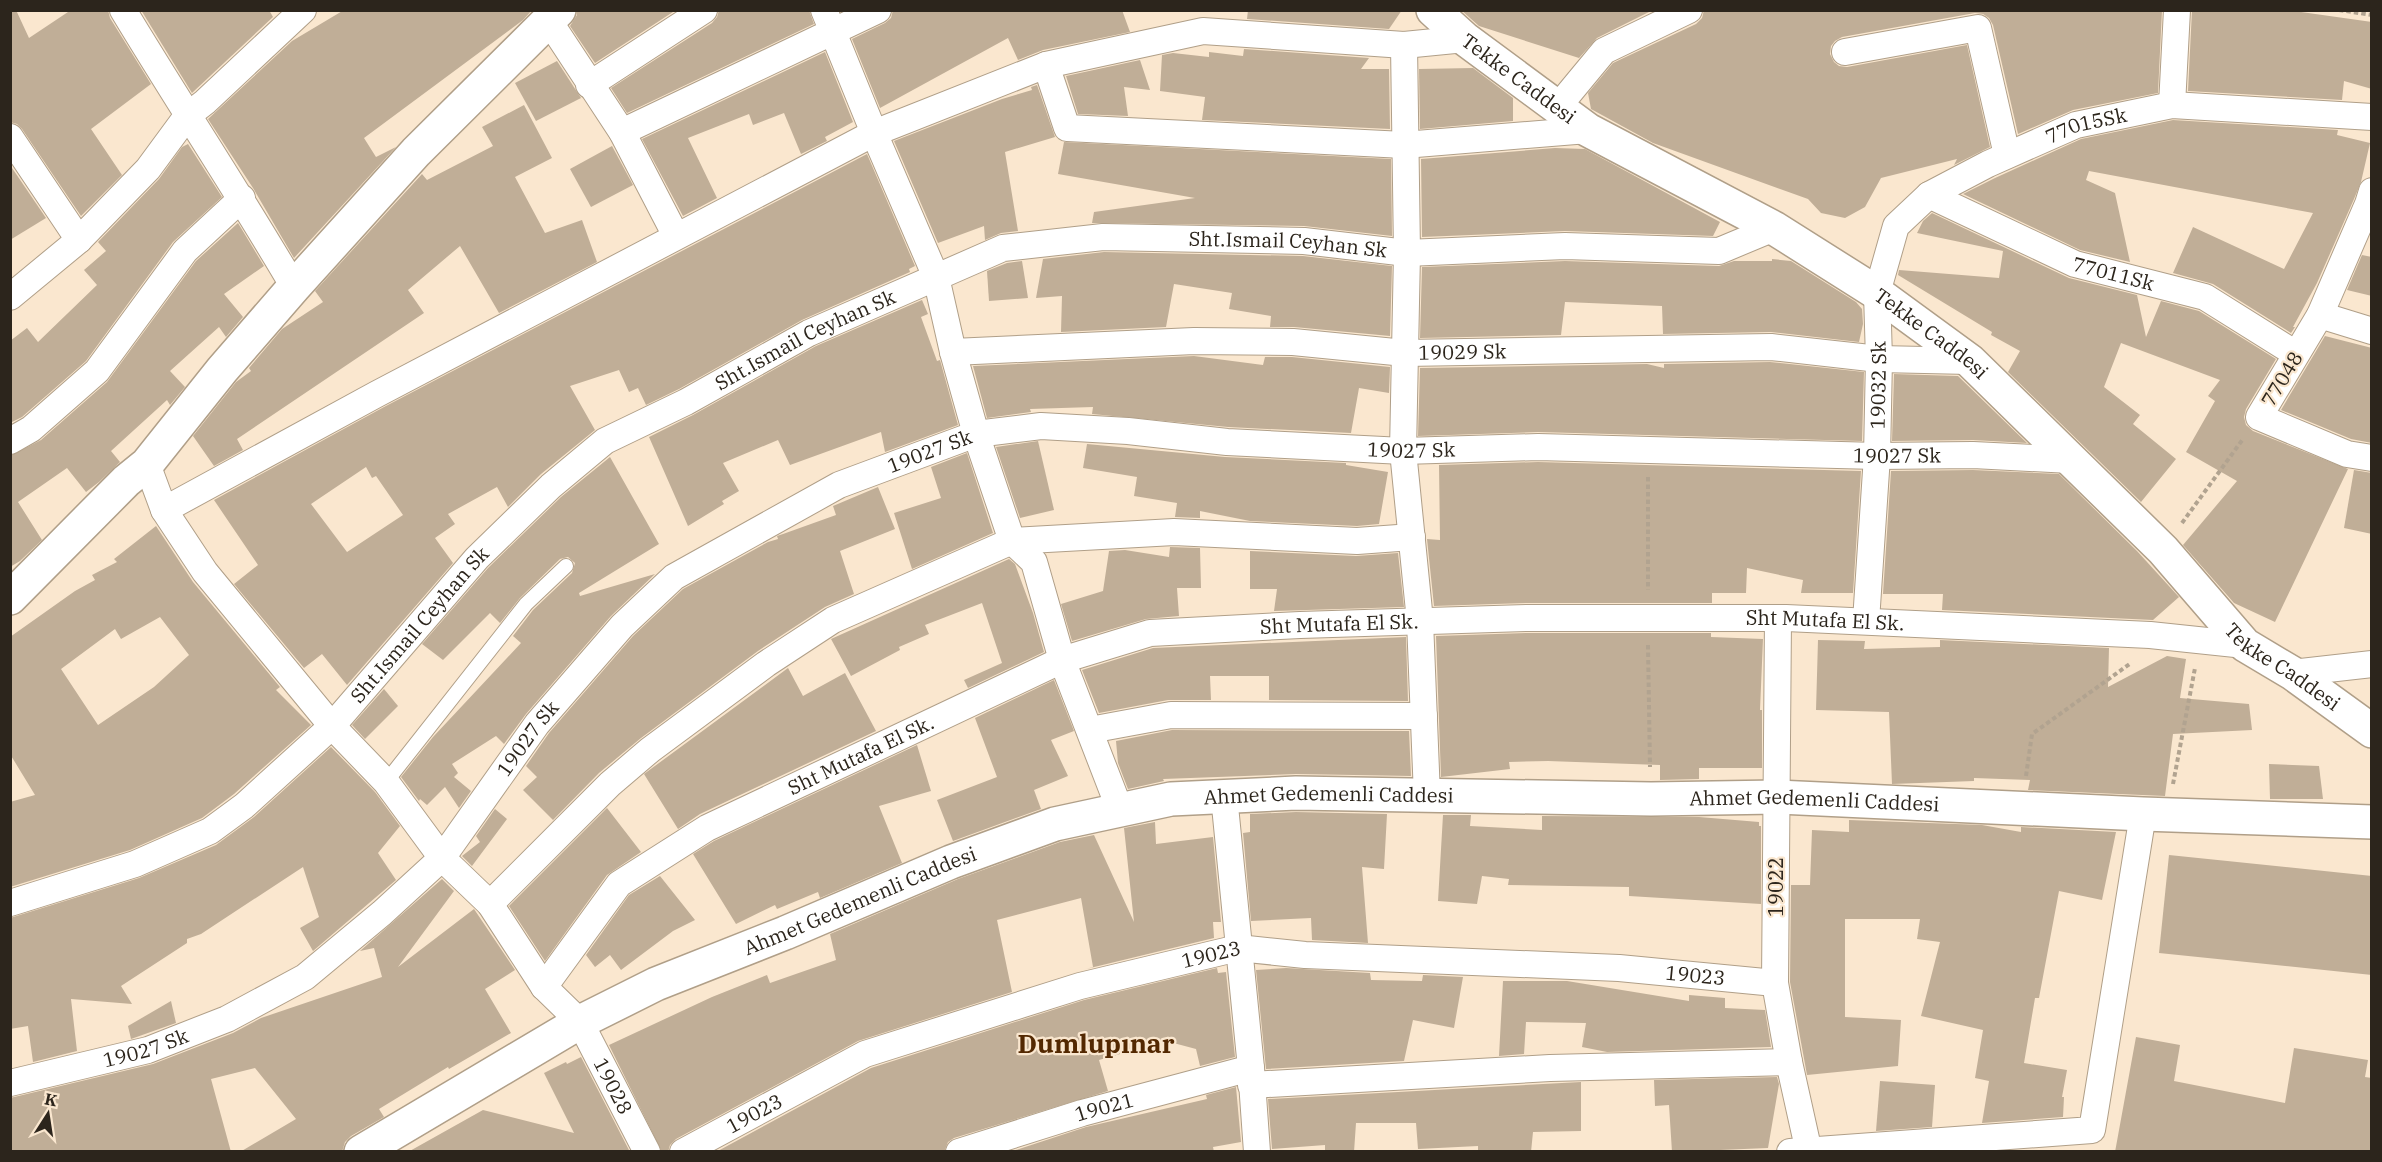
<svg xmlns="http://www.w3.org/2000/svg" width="2382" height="1162" viewBox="0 0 2382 1162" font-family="'IBM Plex Serif',serif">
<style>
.building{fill:#c0ae97;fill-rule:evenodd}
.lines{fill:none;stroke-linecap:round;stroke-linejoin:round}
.lane-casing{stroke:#b09f88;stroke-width:16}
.street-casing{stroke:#b09f88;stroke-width:28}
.secondary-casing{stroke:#b09f88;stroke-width:36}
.path{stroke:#b1a390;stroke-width:4;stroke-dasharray:4.5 3;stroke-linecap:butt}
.lane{stroke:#fff;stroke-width:14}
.street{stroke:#fff;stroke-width:26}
.secondary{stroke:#fff;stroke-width:33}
.labels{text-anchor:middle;stroke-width:4.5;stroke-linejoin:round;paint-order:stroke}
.street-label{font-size:20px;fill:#2c251c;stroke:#fae7cf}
.district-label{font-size:26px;font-weight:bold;fill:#532801;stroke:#fae7cf}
</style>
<rect width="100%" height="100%" fill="#fae7cf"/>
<g class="building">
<polygon points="10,10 16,10 29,38 71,10 108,10 110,18 151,84 91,129 122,175 81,216 22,129 17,124 10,122"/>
<polygon points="141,10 269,10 273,17 192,93"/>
<polygon points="344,10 532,10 523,20 364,138 376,157 396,147 294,258 253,188 208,119 292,41"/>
<polygon points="577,10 676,10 595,63 570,26 577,15"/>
<polygon points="719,10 809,10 814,24 627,113 611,88 712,23 717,17"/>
<polygon points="893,10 1122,10 1130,32 1043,50 1018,60 1008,38 880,108 852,39 885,23 891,18"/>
<polygon points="1248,10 1402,10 1389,29 1247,19"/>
<polygon points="1461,10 1653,10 1597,38 1579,58 1479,26"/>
<polygon points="1704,10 2162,10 2158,93 2073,110 2018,134 1993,25 1989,18 1983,14 1975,13 1842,37 1835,41 1831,46 1830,54 1834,62 1839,66 1847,67 1967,45 1990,147 1954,165 1957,159 1881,178 1865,207 1845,218 1821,213 1808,199 1653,143 1591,109 1588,93 1613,63 1696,24 1702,18"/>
<polygon points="2192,10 2287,10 2372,22 2372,89 2344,81 2342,100 2188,91"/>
<polygon points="1244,49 1369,58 1361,69 1389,69 1390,129 1202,120 1205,97 1160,91 1162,55 1173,53 1209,57 1209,52 1243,56"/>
<polygon points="825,52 853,122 825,137 827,141 801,154 784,113 753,125 749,114 688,138 717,198 683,216 642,139"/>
<polygon points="1140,60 1150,90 1124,87 1128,116 1078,114 1066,76"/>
<polygon points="557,61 581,98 536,121 515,83"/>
<polygon points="1473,68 1513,98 1513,121 1420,129 1419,69"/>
<polygon points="1037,85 1055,137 1005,152 1018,231 1001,233 985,240 984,226 938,243 894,141 1002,99 1032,90 1031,87"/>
<polygon points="524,105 552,158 515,177 545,233 582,220 597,262 499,313 460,246 408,290 424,313 237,439 243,450 214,466 193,436 236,382 251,371 249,368 282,329 323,302 315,291 422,174 427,180 493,146 482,127"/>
<polygon points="2173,120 2338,130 2337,135 2370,143 2361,182 2354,199 2317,283 2293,327 2295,327 2291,333 2213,284 2173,273 2193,227 2284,269 2313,213 2089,171 2086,180 2115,193 2130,262 2080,250 1963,194 1995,178 2081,139"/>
<polygon points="1064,142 1391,159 1392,236 1304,226 1092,223 1094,212 1195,198 1058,174"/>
<polygon points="188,144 222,197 173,242 86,361 22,417 10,423 10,341 27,328 38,342 97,285 84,270 106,251 98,242 159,179 182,147"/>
<polygon points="612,146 633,185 591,207 570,169"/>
<polygon points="1555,148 1585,149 1720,222 1713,236 1565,231 1422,237 1421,159"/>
<path d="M867,154L915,266L909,269L910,272L802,320L679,389L646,405L638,388L629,392L619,370L570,386L595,430L541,474L508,507L497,487L448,514L455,524L435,538L453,563L347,685L322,654L304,668L234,584L258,565L214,500L384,407ZM366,467L372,478L376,476L403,515L347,552L311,504Z"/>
<polygon points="10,165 46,218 10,240"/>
<polygon points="1932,213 2069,278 2137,295 2146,337 2161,301 2199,311 2276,359 2246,409 2244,417 2246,425 2253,431 2348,469 2275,622 2234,603 2183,545 2237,481 2186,452 2215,401 2208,396 2220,380 2121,343 2104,387 2140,415 2133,424 2176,459 2141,502 2008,372 2020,351 1991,335 1992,332 1898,275 1899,270 1999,278 2003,251 1917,233 1923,221"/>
<polygon points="238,223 264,266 224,294 243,317 226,337 219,327 170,371 185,387 170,405 167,400 111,451 120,462 99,482 86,492 67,468 18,502 42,540 20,561 10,567 10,456 41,440 107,382 196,261"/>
<polygon points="1104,252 1303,256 1392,266 1390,336 1294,327 1270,327 1271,316 1229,309 1232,293 1174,284 1166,327 1061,332 1062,296 1036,298 1043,259"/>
<polygon points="2362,255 2372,257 2372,296 2347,290"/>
<polygon points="1772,259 1791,261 1856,302 1862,309 1863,324 1859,342 1771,332 1663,334 1662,306 1565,302 1561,335 1420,338 1422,267 1565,261 1719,266 1734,261 1772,261"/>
<polygon points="1022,261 1028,298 989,301 987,271 1007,263"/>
<polygon points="922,300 928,314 921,317 937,361 940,360 958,425 885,452 881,432 790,465 778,440 723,463 739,491 722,501 724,504 688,526 649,437 693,415 816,346"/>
<polygon points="2325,336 2372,348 2372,443 2351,439 2281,410"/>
<polygon points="1194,356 1263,365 1265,357 1292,357 1390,367 1389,393 1359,388 1351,433 1228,427 1092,414 1093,407 1030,409 1031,412 987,418 973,366"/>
<polygon points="1770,362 1864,372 1862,441 1538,432 1418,436 1420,368 1647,364 1664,368 1664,364"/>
<polygon points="1894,374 1958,376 2027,443 1973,440 1892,441"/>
<polygon points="1038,441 1054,510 1020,518 996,447"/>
<polygon points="1087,444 1225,457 1346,463 1346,465 1388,472 1379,524 1357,526 1250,521 1200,511 1200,518 1175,517 1177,503 1134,496 1137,477 1083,468"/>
<polygon points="967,453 993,533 912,569 894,513 941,498 931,467"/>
<polygon points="610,457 659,544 579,593 580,596 655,574 611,616 526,714 504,744 496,736 452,764 458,773 454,777 471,791 459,808 445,787 427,805 420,799 419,801 401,777 433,737 521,643 513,636 533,610 572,573 575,563 568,557 560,559 520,598 500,623 490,613 443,660 422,644 488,568 561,497"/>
<polygon points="1538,462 1861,471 1853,593 1801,593 1803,580 1747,568 1746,593 1712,593 1712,603 1527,603 1434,606 1427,539 1440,540 1439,465"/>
<polygon points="1973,470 2059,474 2137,551 2179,597 2153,620 1942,610 1943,594 1883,594 1891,471"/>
<polygon points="2354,470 2372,473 2372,534 2344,528"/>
<polygon points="878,487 895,529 840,551 854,594 825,607 758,651 641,738 599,773 553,820 523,790 537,777 526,766 549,733 633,636 683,589 768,542 778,539 777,536 783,534 836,515 833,506"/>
<path d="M156,526L193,582L280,687L276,690L311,725L234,794L202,818L130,850L10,887V802L35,795L10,754V637L75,591L95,580L92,575L117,562L114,559ZM160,617L189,655L154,687L98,725L61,669L115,629L121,639Z"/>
<polygon points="1170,547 1200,548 1201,588 1177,588 1179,616 1146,619 1072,641 1061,604 1103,591 1109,551 1125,550 1169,557"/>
<polygon points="1250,551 1356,556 1398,553 1404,607 1274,611 1277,589 1250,589"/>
<polygon points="1009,559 1015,564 1033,613 1044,652 968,688 964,680 1002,663 982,603 925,625 929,634 899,647 900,650 851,676 831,639"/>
<polygon points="1527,633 1711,633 1711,637 1763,639 1760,710 1762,710 1762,768 1699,768 1699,779 1660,780 1660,765 1548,761 1509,762 1510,769 1441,777 1436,636"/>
<polygon points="1406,637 1408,701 1269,700 1269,676 1210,676 1211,700 1168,700 1099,713 1082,670 1153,648"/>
<polygon points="1818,640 1865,641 1864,649 1940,647 1940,640 2109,648 2108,687 2167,656 2186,659 2180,698 2249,704 2252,730 2173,734 2165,796 2028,790 2030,780 1974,778 1974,781 1892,784 1889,712 1816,710"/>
<polygon points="788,668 803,696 845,673 876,731 700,814 678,829 644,774"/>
<polygon points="1054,680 1074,731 1051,740 1068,776 1034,790 1041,809 953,841 937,800 997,777 975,718"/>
<polygon points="384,689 398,706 365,739 352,725"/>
<polygon points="1172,730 1409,731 1411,776 1296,774 1163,779 1164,781 1128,789 1118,763 1116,741"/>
<polygon points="917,745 931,791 879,806 902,863 820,898 818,892 777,909 775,905 736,924 693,854 714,841"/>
<polygon points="331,747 375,792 400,826 378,853 396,880 313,951 300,928 319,917 303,867 201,934 187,939 187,943 121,986 132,1004 71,999 77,1051 33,1062 28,1026 10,1029 10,918 139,878 216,845 254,817"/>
<polygon points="2269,764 2319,766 2323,799 2270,799"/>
<polygon points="607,808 641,852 607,875 545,961 509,906"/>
<polygon points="495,809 507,819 472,866 462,856 480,842 476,836"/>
<polygon points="1296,812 1387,814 1384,869 1362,867 1368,943 1312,940 1311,918 1251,921 1243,833 1250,832 1250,814"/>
<polygon points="1443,815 1471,815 1470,826 1542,830 1542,816 1699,817 1759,822 1759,826 1761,826 1761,904 1629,896 1629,887 1508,885 1509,879 1482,876 1477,904 1438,901"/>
<polygon points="1849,820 1982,825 2021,832 2021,827 2116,832 2102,900 2059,891 2039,998 2035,998 2024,1063 2067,1070 2062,1097 2064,1097 2063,1117 1982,1123 1989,1081 1975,1078 1983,1030 1921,1016 1940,942 1917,939 1920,919 1845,919 1845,1017 1901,1020 1898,1066 1807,1075 1790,982 1791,885 1810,885 1812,830 1849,832"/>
<polygon points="1155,822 1156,844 1213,837 1221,922 1213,922 1214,938 1086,969 1093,967 1081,898 997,920 1012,992 858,1041 676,1139 670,1145 668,1152 662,1152 609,1045 712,997 767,975 770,983 836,960 830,934 958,879 1060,842 1094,835 1134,922 1124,828"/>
<polygon points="2169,855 2372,876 2372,975 2159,953"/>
<polygon points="660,876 695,920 673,931 621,970 610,955 595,967 586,955 629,895"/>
<polygon points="442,879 454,891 398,967 474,909 515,970 485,989 511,1033 449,1069 448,1067 379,1109 384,1117 351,1136 345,1142 342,1152 240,1152 296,1119 255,1068 211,1079 231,1152 10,1152 10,1098 153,1064 233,1033 261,1018 382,977 374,948 360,951"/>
<polygon points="1217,968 1218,973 1226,972 1235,1057 1200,1066 1196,1049 1166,1041 1099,1060 1108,1091 954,1138 948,1142 944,1152 716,1152 871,1068 1084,1000"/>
<polygon points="1286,968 1370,973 1371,980 1422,981 1423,975 1463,977 1454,1028 1413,1020 1404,1061 1266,1069 1256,970"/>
<polygon points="1503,981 1567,981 1689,1001 1689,995 1725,998 1725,1008 1765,1010 1771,1047 1607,1052 1582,1047 1586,1023 1526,1022 1524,1054 1499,1056"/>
<polygon points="171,1001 176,1023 131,1039 128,1026"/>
<polygon points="2136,1037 2180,1045 2174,1081 2285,1103 2294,1048 2368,1060 2365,1077 2372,1078 2372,1152 2115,1152"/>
<polygon points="581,1057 630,1152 408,1152 483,1110 574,1133 544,1073 566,1062 567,1064"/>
<polygon points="1777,1077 1779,1084 1768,1148 1672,1152 1669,1105 1655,1106 1654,1080"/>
<polygon points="1880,1081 1935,1085 1932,1127 1876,1131"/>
<polygon points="1581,1082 1581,1131 1533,1132 1531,1152 1478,1152 1478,1146 1418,1149 1416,1123 1356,1123 1354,1152 1325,1152 1325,1145 1272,1149 1268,1099"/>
<polygon points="1236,1087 1241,1142 1213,1147 1214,1152 1010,1152 1086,1127 1207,1099 1206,1095"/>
</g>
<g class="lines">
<g class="lane-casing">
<polyline id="lane" points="386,782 526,604 566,566"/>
</g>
<g class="street-casing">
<g id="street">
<path d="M123,10C179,103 239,193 294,287"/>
<polyline points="824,10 874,133 936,277 953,352 976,434 1012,541 1034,562 1062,660 1120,810"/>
<polyline points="549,21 622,132 676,236"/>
<polyline points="1404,45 1407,253 1403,451 1420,621 1427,796"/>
<polyline points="1845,52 1978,28 2007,155"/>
<polyline points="1046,65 1067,128 1404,145 1588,130"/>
<polyline points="589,85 704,10"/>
<polyline points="2172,105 2177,10"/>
<polyline points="1556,109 1604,51 1689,10"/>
<polyline points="622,132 878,10"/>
<polyline points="10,137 79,240"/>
<polyline points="2372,191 2368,204 2320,315 2259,417 2347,454 2372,458"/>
<path id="s1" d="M1929,195L2075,264L2205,297L2296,354"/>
<polyline points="10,297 79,240 148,169 187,116 205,102 303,10"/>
<polyline points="2320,315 2372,331"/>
<path id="s2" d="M953,352L1194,341L1293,342L1405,353L1771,347L1879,359L1970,361"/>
<polyline points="10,441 31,429 97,371 185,251 242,198"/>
<path id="s3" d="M147,464L164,510L205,572L332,726L386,782L442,858L490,904L544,987L580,1022L647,1152"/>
<polyline points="164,510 377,394 874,133 1046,65 1203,31 1404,45 1465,39"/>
<polyline points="1778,618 1775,983 1789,1062 1809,1152"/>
<path id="s4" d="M1866,621L1877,456L1879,359L1877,293L1896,226L1929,195L1988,164L2076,125L2172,105L2372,117"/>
<polyline points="2292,673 2372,664"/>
<polyline points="1090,730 1171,715 1424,716"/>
<polyline points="1224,796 1251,1068 1257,1152"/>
<path id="s5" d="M10,903L135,864L210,831L244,806L332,726L477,558L551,486L605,441L686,402L809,333L1003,248L1103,237L1304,241L1407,253L1565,246L1719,251L1774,228"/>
<polyline points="490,904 610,784 650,750 766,664 833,620 1012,541 1174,532 1357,541 1412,537"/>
<path id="s6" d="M544,987L619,884L707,828L1062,660L1150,633L1300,625L1527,618H1786L2150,635L2245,645"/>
<path id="s7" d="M10,1083L148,1050L227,1019L305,977L382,913L442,858L537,724L622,626L674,577L839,485L976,434L1041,426L1128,431L1227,442L1403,451L1538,447L1877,456L1973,455L2071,460"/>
<polyline points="1251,1085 1550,1068 1789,1062"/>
<path id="s8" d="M683,1152L865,1054L1080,986L1238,948L1305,955L1619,968L1775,983"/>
<path id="s9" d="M959,1152L1082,1113L1251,1068"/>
<polyline points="1790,1152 2092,1130 2143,814"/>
</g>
</g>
<g class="secondary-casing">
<g id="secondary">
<path id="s10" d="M1433,10L1465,39L1588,130L1774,228L1877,293L1970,361L2163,550L2245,645L2292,673L2372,731"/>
<polyline points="10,598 126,481 147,464 222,370 294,287 416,152 559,10"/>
<path id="s11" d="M361,1152L580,1022L656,984L785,933L951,862L1055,824L1171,799L1296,793L1651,799L1777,797L2143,814L2372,822"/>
</g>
</g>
<g class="path">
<polyline points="2339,10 2372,15"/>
<polyline points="1648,477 1648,590"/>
<polyline points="2182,523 2243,439"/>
<polyline points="1648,645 1650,767"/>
<polyline points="2026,776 2032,734 2131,663"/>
<polyline points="2173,784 2195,668"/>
</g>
<use href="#lane" class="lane"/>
<use href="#street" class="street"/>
<use href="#secondary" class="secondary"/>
</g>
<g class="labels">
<g class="street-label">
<text dy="7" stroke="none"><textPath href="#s10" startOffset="110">Tekke Caddesi</textPath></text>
<text dy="7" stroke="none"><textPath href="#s4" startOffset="616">77015Sk</textPath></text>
<text dy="7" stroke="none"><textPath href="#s5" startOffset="1498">Sht.Ismail Ceyhan Sk</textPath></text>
<text dy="7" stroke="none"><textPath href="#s1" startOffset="201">77011Sk</textPath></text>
<text dy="7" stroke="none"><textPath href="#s10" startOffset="596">Tekke Caddesi</textPath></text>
<text dy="7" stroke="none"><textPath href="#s5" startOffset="994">Sht.Ismail Ceyhan Sk</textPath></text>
<text dy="7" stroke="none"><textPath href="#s2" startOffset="510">19029 Sk</textPath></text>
<text transform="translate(2282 379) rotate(-59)" y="7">77048</text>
<text dy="7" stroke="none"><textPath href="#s4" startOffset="236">19032 Sk</textPath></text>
<text dy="7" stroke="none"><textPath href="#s7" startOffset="1634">19027 Sk</textPath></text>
<text dy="7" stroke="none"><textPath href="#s7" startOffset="1148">19027 Sk</textPath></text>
<text dy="7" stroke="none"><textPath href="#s7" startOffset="2120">19027 Sk</textPath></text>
<text dy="7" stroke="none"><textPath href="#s6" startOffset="1392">Sht Mutafa El Sk.</textPath></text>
<text dy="7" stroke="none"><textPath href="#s5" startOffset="508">Sht.Ismail Ceyhan Sk</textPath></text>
<text dy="7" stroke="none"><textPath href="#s6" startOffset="906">Sht Mutafa El Sk.</textPath></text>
<text dy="7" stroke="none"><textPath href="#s10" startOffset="1082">Tekke Caddesi</textPath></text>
<text dy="7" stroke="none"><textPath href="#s7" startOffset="644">19027 Sk</textPath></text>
<text dy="7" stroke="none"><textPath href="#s6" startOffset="402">Sht Mutafa El Sk.</textPath></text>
<text dy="7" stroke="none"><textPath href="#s11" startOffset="1046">Ahmet Gedemenli Caddesi</textPath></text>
<text dy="7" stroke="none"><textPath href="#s11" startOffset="1532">Ahmet Gedemenli Caddesi</textPath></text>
<text transform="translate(1776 887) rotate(-90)" y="7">19022</text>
<text dy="7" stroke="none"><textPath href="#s11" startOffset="560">Ahmet Gedemenli Caddesi</textPath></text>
<text dy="7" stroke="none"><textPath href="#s8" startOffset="567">19023</textPath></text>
<text dy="7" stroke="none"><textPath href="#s8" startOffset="1053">19023</textPath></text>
<text dy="7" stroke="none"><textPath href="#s7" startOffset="140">19027 Sk</textPath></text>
<text dy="7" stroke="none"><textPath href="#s3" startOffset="783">19028</textPath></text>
<text dy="7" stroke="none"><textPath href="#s9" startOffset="152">19021</textPath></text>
<text dy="7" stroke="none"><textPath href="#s8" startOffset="81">19023</textPath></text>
</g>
<g class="district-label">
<text x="1096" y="1053">Dumlupınar</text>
</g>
</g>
<rect width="2382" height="1162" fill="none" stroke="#2c251c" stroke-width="24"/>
<g transform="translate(48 1114) rotate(12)" stroke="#fae7cf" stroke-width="4.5" paint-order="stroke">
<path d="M0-4.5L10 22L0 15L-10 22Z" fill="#2c251c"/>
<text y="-9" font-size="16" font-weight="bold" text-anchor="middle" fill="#2c251c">K</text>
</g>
</svg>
